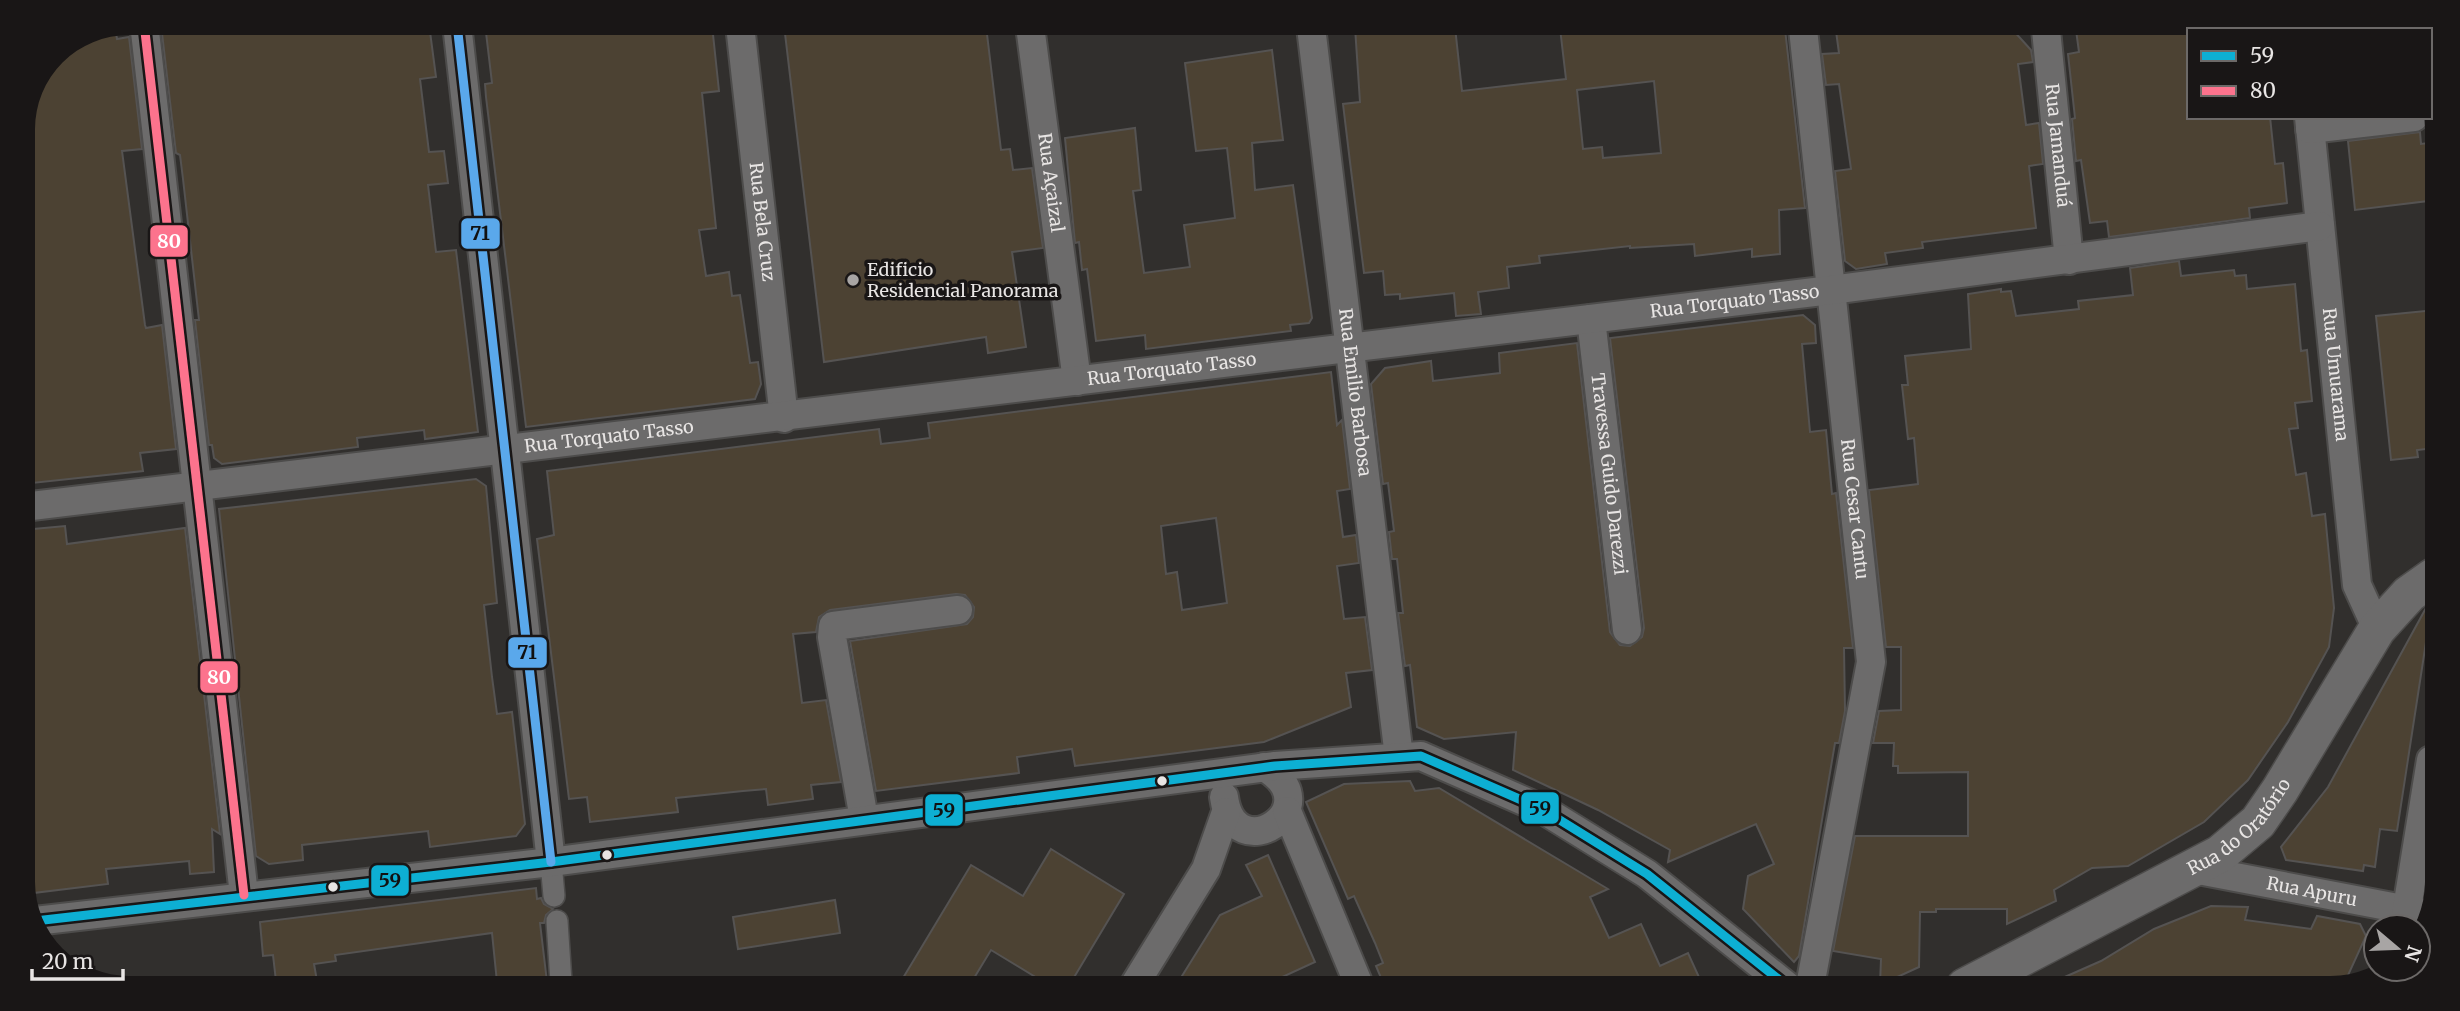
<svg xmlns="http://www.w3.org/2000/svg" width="2460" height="1011" viewBox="0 0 2460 1011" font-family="Merriweather,serif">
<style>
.building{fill:#4c4233;stroke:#555352;stroke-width:2;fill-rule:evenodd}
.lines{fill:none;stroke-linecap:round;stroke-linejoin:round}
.pedestrian-casing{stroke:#4d4c4b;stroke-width:24}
.minor-casing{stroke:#4d4c4b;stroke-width:32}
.tertiary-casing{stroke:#4d4c4b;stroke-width:40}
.pedestrian{stroke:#6c6b6b;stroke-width:21}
.minor{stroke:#6c6b6b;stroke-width:28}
.tertiary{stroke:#6c6b6b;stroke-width:37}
.bus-1-casing{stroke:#191616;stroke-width:14}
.bus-2-casing{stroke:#191616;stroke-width:14}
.bus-3-casing{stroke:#191616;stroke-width:14}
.bus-1{stroke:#0dafd3;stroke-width:9}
.bus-2{stroke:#fc738d;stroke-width:9}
.bus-3{stroke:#5aa8eb;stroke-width:9}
.poi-dot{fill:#a8a5a4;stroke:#191616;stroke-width:2.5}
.bus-dot{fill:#e8e5e4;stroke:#191616;stroke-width:2.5}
.labels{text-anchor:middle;stroke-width:7;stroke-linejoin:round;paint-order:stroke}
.street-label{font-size:18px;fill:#e8e5e4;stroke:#191616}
.poi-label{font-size:18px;fill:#e8e5e4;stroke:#191616;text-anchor:start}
.line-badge{stroke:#191616;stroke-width:2.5}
.badge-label{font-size:19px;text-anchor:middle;font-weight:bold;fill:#fff}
.pale-badge-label{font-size:19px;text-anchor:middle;font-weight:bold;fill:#111}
</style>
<rect width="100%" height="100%" fill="#312f2d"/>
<g class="building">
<polygon points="184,23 429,24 436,77 420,79 429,152 444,151 448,183 428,185 436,252 456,250 478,432 425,439 424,430 357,438 358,447 222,464 214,458 212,445 209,445 195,320 199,320 183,179 180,155 176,153 162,33 185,30"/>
<polygon points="485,24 712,25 719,91 702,93 716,228 699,230 706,276 729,272 732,296 740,295 750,363 758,362 761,384 755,399 526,427 486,97 485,84 492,83"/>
<polygon points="784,25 986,26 1001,150 1010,149 1013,170 1032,168 1043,248 1012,252 1026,347 988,353 986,337 824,362"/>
<path d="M1355,27H1455L1462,91L1566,79L1560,28L1785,29L1805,208L1779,210L1780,254L1752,257V249L1695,256L1694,244L1630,248V246L1539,256L1540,263L1507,267L1509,288L1478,292L1481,314L1456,316L1454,293L1400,299V294L1385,295L1383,271L1364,273L1350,162L1343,104L1360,102ZM1654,81L1661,153L1603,158L1602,147L1583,149L1577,90Z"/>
<polygon points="115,28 117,39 129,37 142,149 122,151 145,325 146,328 162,325 176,449 140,453 143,471 23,484 23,250 26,249 23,224 23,123 54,54"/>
<polygon points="1850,29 2012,29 2031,50 2033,62 2018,64 2026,125 2039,123 2043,164 2029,166 2036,228 1922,242 1923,248 1885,253 1887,264 1856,269 1845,261 1835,171 1851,169 1839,84 1826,85 1822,54 1839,53 1836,31"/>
<polygon points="2076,30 2189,30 2189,117 2270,117 2275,164 2283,163 2287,203 2249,208 2250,218 2109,237 2107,221 2090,223 2081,160 2076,161 2072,119 2075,118 2068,54 2079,52"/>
<polygon points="1272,50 1283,140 1252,143 1255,190 1293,185 1312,318 1309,323 1290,325 1291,331 1146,349 1145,335 1096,341 1087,269 1082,270 1079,242 1075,243 1065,138 1135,128 1141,190 1133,191 1144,273 1190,267 1184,225 1235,218 1227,148 1196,151 1185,63"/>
<polygon points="2420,132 2421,144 2437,142 2436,200 2355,210 2348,141"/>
<polygon points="2179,261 2181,276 2234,270 2235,276 2246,275 2247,289 2295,284 2301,351 2307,350 2312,401 2295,403 2298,428 2289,429 2296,475 2306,473 2312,516 2325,514 2334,608 2329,647 2288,722 2248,780 2204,822 2128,866 2092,868 2054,890 2056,901 2007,924 2007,909 1936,909 1936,912 1920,912 1919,967 1880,985 1881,959 1833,951 1855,836 1968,836 1968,772 1898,773 1898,766 1893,766 1894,743 1873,743 1879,711 1901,710 1901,647 1886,647 1869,490 1918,484 1914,438 1908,439 1902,385 1908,385 1905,356 1971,349 1968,294 2001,289 2001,292 2011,291 2016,316 2079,309 2078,301 2133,295 2130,268"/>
<polygon points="2435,310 2434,448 2417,450 2418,457 2391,460 2376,316"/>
<polygon points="1803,315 1815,325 1816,343 1802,344 1810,432 1826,430 1832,494 1836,493 1853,648 1844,648 1845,711 1839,743 1835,743 1799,956 1794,962 1743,909 1748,876 1774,864 1756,824 1668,862 1670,850 1598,810 1513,770 1516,732 1444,739 1417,727 1410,665 1405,666 1398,613 1403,613 1397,559 1392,559 1389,532 1394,531 1388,483 1383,484 1371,384 1385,368 1431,361 1433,381 1500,373 1499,353 1577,343 1610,632 1620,645 1630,646 1642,637 1644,628 1610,338"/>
<path d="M1331,372L1337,425L1342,420L1350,489L1337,491L1343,537L1356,535L1359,563L1337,566L1344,619L1365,617L1372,670L1346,673L1351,707L1264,742L1075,766L1072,749L1017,757L1019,773L876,791L850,641L967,624L973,617L974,607L965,595L956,594L830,610L819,617L816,632L793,634L802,703L826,700L841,782L811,785L813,799L768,805L766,789L743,791L676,798L678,812L590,822L587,797L569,799L537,539L554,535L547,471L879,429L881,444L907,441L930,438L928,423ZM1216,518L1227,603L1182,610L1177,572L1166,574L1161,526Z"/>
<polygon points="476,479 486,486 497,603 484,605 492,677 497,714 512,712 525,824 516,836 430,847 428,831 302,845 303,860 269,864 256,856 219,509"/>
<polygon points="65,526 67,544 185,528 220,834 212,829 214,872 190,874 189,861 106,869 108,884 25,894 23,530"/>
<polygon points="2432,603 2397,831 2380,829 2375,867 2364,865 2363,871 2286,860 2281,847 2328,787 2426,608"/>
<polygon points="1410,781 1415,791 1439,788 1608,889 1590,897 1609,938 1641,924 1660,966 1688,953 1703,986 1384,985 1376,966 1383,963 1375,943 1354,896 1348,899 1306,802 1344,784"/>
<polygon points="1051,849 1124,894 1070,984 1047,984 991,950 971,983 900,983 971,865 1023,896"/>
<polygon points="1268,855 1315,962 1267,984 1177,984 1220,915 1262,896 1246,865"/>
<polygon points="536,888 537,899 541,898 544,904 553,909 546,915 544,923 540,923 547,982 497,982 492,933 335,955 336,961 314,964 317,981 276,981 273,955 263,956 260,922"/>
<polygon points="835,900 840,933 738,949 733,917"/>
<polygon points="2211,906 2248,907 2245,920 2311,929 2317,916 2360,924 2366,936 2344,984 2331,988 2042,987 2101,961 2154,929"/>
</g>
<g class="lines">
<g class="pedestrian-casing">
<g id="pedestrian">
<polyline points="551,862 554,896"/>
<polyline points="557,921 561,982"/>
</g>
</g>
<g class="minor-casing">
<g id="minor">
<polyline points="144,23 244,895"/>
<polyline points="457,24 551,862"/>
<path id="s1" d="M740,25L784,418"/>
<path id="s2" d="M1030,26L1077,381"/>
<path id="s3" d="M1311,27L1399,757"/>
<path id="s4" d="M1803,29L1871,662L1810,986"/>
<path id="s5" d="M2046,30L2069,260"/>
<path id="s6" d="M2309,117L2357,585L2377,629"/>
<polyline points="2310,129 2414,117"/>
<path id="s7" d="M1591,319L1627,630"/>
<path id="s8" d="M23,507L1831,290L2320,226"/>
<path d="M1224,797C1234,871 1333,807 1264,767"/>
<polyline points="1287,811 1359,985"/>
<polyline points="864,819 832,637 833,626 958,610"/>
<path id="s9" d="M2193,869L2429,914"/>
<polyline points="35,921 551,862 1275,766 1421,756 1542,809 1647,874 1787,986"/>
<polyline points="2404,927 2431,760"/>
<polyline points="1135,984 1206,869 1226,812"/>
</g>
</g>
<g class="tertiary-casing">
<g id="tertiary">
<path id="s10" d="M1965,987L2220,854L2258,822L2280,790L2377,629L2409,594L2433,577"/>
</g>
</g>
<use href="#pedestrian" class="pedestrian"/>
<use href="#minor" class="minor"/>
<use href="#tertiary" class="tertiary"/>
<g class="bus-1-casing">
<polyline id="bus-1" points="35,921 551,862 1275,766 1421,756 1542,809 1647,874 1787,986"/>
</g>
<g class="bus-2-casing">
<polyline id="bus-2" points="144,23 244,895"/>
</g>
<g class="bus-3-casing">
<polyline id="bus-3" points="457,24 551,862"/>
</g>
<use href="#bus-1" class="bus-1"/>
<use href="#bus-2" class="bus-2"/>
<use href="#bus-3" class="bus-3"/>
</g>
<circle class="poi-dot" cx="853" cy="280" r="7"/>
<g class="bus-dot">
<circle cx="1162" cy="781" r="6"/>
<circle cx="607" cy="855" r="6"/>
<circle cx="333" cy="887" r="6"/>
</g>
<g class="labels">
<g class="street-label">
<text dy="6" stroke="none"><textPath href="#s5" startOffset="116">Rua Jamanduá</textPath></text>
<text dy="6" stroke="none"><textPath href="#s2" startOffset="158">Rua Açaizal</textPath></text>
<text dy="6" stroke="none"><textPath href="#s1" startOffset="198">Rua Bela Cruz</textPath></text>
<text dy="6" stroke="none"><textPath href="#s8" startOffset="1724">Rua Torquato Tasso</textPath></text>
<text dy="6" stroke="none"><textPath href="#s8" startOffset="1157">Rua Torquato Tasso</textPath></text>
<text dy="6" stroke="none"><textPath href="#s6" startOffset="259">Rua Umuarama</textPath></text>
<text dy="6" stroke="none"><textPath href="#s3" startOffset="368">Rua Emilio Barbosa</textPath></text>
<text dy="6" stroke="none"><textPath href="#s8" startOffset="590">Rua Torquato Tasso</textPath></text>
<text dy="6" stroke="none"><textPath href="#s7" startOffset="156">Travessa Guido Darezzi</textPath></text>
<text dy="6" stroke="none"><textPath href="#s4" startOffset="483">Rua Cesar Cantu</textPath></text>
<text dy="6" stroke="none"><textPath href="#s10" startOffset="320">Rua do Oratório</textPath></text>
<text dy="6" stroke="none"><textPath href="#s9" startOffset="121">Rua Apuru</textPath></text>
</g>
<g class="poi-label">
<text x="867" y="276">Edificio<tspan x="867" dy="21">Residencial Panorama</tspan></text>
</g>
</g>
<path d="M0 0H2460V1011H0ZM129 35H2331A94 94 0 0 1 2425 129V882A94 94 0 0 1 2331 976H129A94 94 0 0 1 35 882V129A94 94 0 0 1 129 35Z" fill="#191616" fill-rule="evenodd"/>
<g class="line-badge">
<rect x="460" y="217" width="41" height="33" rx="7" fill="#5aa8eb"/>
<rect x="149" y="224" width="40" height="34" rx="7" fill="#fc738d"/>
<rect x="507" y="636" width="41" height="33" rx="7" fill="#5aa8eb"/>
<rect x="199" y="660" width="40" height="34" rx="7" fill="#fc738d"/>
<rect x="1520" y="791" width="40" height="34" rx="7" fill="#0dafd3"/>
<rect x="924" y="793" width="40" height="34" rx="7" fill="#0dafd3"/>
<rect x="370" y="864" width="40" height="33" rx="7" fill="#0dafd3"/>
</g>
<g class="badge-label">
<text x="169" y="248">80</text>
<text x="219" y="684">80</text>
</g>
<g class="pale-badge-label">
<text x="480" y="240">71</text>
<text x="527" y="659">71</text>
<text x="1540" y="815">59</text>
<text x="944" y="817">59</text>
<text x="390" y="887">59</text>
</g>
<rect x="2187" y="28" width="245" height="91" fill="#191616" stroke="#6c6968" stroke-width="2"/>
<rect x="2201" y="51" width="35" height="10" fill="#0dafd3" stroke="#6c6968" stroke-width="2"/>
<text x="2250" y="63" font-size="21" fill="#e8e5e4">59</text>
<rect x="2201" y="86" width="35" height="10" fill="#fc738d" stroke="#6c6968" stroke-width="2"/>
<text x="2250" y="98" font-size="21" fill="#e8e5e4">80</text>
<g transform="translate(2397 948) rotate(109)"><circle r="33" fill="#191616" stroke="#6c6968" stroke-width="2"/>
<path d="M0-5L12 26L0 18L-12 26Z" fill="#a8a5a4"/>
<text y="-10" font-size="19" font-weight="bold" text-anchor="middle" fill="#e8e5e4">N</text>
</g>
<path d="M32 969v10h91v-10" fill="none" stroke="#e8e5e4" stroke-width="3.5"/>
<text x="42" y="969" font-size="21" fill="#e8e5e4" stroke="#191616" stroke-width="5" paint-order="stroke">20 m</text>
</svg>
